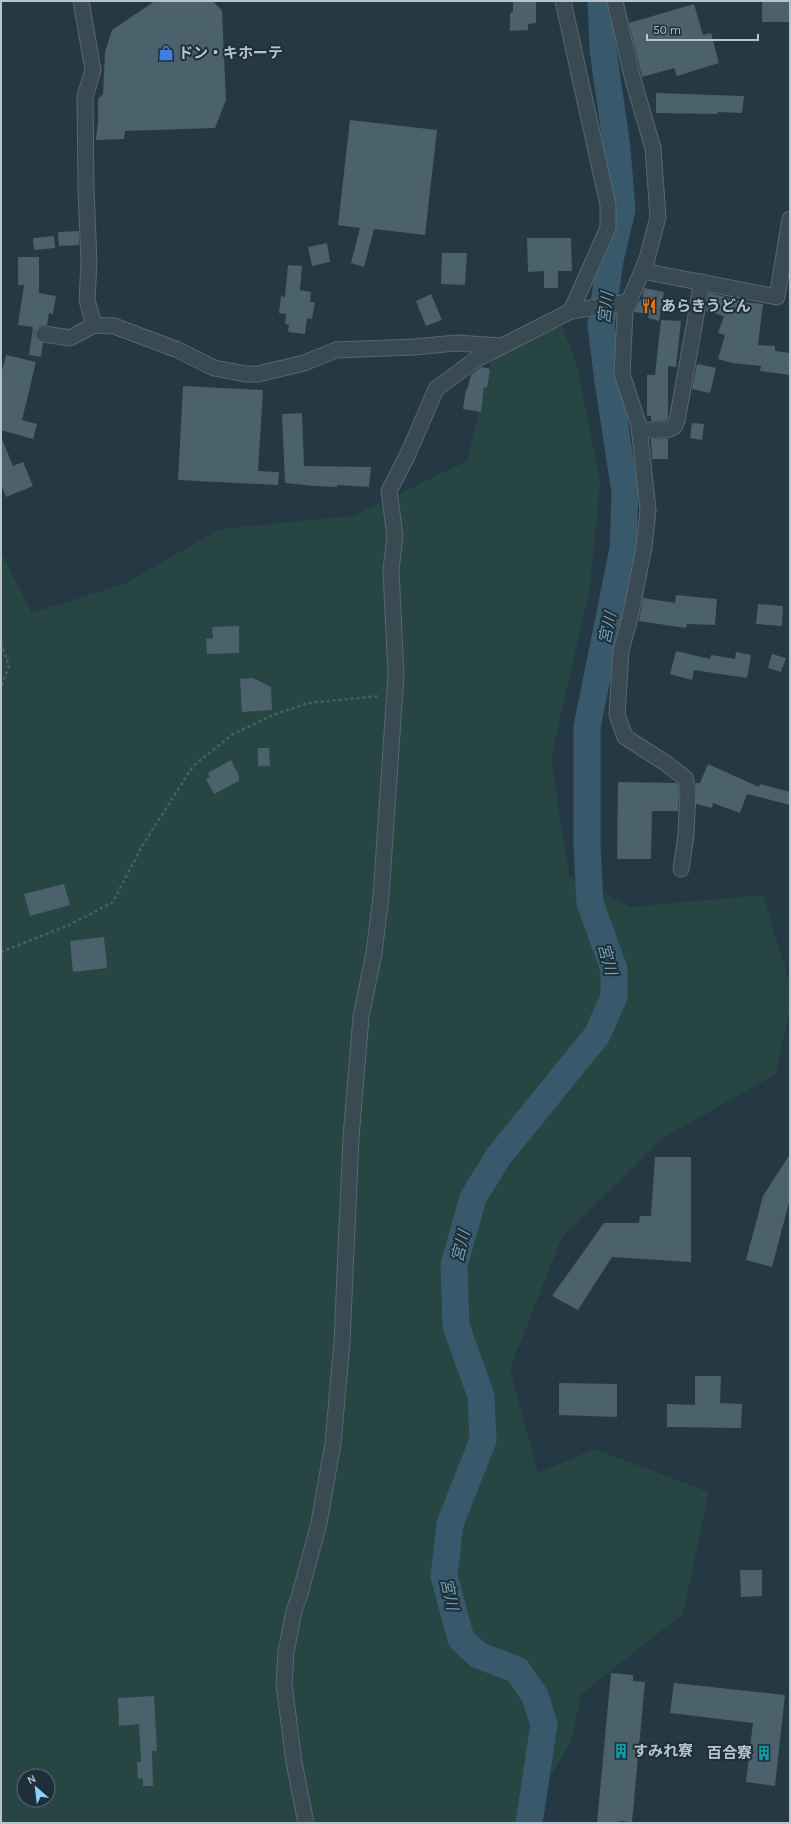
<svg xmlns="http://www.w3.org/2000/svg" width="791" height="1824" viewBox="0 0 791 1824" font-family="Karla,'Noto Sans JP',sans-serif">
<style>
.green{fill:#274542;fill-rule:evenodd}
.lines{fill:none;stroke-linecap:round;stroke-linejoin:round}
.river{stroke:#38586c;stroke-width:27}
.building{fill:#4b616c}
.minor-casing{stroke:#586770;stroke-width:17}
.path{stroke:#47625f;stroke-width:2.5;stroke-dasharray:3 3;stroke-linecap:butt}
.minor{stroke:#394a53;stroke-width:15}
.labels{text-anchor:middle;stroke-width:4;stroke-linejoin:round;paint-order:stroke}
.poi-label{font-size:15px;font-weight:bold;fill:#b7c4cd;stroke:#1e2f39;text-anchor:start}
.water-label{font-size:16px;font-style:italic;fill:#759cb2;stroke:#1e2f39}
</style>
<rect width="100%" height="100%" fill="#253944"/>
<path class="green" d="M556,310L577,366L600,481L590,587L551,758L569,876L631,907L763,895L790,984V1007L776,1074L663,1138L562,1237L510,1369L538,1473L595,1449L709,1492L683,1614L581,1694L571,1742L522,1823H1V552L32,613L126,583L220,529L353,516L467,461L495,344ZM24,1776H48V1800H24Z"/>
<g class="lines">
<polyline class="river" points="529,1823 544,1724 535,1696 517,1670 478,1655 461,1639 444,1576 450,1524 483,1440 481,1396 456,1326 454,1265 473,1198 498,1157 597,1035 614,997 614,969 590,903 587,845 587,727 623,549 625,492 608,381 601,326 610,260 622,210 617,148 603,50 601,1"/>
</g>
<g class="building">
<polygon points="155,1 213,1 222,11 226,100 215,128 125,131 124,139 96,140 98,121 98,99 103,94 105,52 112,30"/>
<polygon points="513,1 536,1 536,23 528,24 528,30 510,31 510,13 513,12"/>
<rect x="762" y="1" width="28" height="21"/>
<polygon points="694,4 703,35 711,33 719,63 677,76 674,68 642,77 629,23"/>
<polygon points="656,93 744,96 742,113 718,112 717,114 656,113"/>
<polygon points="350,120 437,130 425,235 374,229 364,267 351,263 360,228 338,225"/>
<polygon points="79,231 79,245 59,246 58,232"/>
<polygon points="54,236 55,248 34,250 33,238"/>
<polygon points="527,238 571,238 572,271 558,271 558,288 544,288 544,271 528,272"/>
<polygon points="327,243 330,262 312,266 308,247"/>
<polygon points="442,253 467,253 465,285 441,284"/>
<polygon points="18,257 39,257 39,293 56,296 53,314 49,313 47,325 40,326 35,332 36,338 43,343 41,357 29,355 33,327 18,325 24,285 18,285"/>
<polygon points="288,265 302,266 300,290 311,292 310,302 315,302 312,319 307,318 305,334 288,332 289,325 285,324 286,314 279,313 281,296 285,297"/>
<polygon points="644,288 664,292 659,321 648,318 649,314 634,312 640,300 642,300"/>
<polygon points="709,293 745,302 763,304 758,345 775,346 775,351 790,353 790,375 760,371 761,366 732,363 718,359 725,335 718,333 724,316 706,311"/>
<polygon points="431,294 442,320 426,326 416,301"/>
<polygon points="661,320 681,321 676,367 668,366 668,419 664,421 651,421 651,416 647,416 647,375 655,375"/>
<polygon points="6,355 36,362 22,420 37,424 33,439 1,430 1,375"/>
<polygon points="697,364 716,368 710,393 692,389"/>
<polygon points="481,367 490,369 487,388 484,387 481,412 463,409 466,389 467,390 471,375"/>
<polygon points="183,386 263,390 258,471 279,472 278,485 178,480"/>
<polygon points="302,413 304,466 371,467 369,487 337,485 337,487 315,486 285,483 282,414"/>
<polygon points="692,423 704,424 702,440 690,438"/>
<polygon points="1,437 13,466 23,462 33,486 6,497 1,485"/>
<polygon points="651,439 668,439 668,459 652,459"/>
<polygon points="676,595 717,599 715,625 687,624 686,628 639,621 643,598 675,603"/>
<polygon points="758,604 783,606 782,626 756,624"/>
<polygon points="239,626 239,653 207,654 206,639 213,638 212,627"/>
<polygon points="676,651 710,659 711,655 735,659 736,652 751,655 747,678 694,670 692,680 670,674"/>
<polygon points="772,654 786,658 781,672 768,668"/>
<polygon points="253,678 271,687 272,710 242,712 240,679"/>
<polygon points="258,748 269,748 270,766 258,766"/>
<polygon points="231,760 239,776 239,781 214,794 206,779 210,777 208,773"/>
<polygon points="708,764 759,787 760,784 790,792 790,805 747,794 740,813 713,803 712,808 696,804 696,783 700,783"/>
<polygon points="618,782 677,783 679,790 678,811 652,811 651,859 617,859"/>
<polygon points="64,884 70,905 30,916 24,894"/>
<polygon points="104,937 107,968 73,972 70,941"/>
<polygon points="790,1154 790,1199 772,1267 746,1260 763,1196"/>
<polygon points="655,1157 691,1157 691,1262 612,1257 578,1310 552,1296 604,1223 639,1223 640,1216 651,1216"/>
<polygon points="695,1376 721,1376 720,1403 742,1404 741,1428 667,1427 667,1404 695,1405"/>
<polygon points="559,1383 617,1384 617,1417 559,1415"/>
<polygon points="740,1570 762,1570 762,1596 741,1597"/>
<polygon points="611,1673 633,1675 633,1681 645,1682 632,1822 620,1821 620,1823 597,1823"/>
<polygon points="674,1683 785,1695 775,1786 746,1782 753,1723 670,1713"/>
<polygon points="154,1696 157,1751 152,1751 153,1786 143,1786 143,1778 138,1779 137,1762 141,1762 139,1724 119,1726 118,1698"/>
</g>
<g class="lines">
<g class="minor-casing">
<g id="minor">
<polyline points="81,1 93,70 85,97 86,189 89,262 87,300 94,325"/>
<polyline points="615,1 632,76 653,148 658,217 647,259 625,311 622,374 639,426 648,510 644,547 630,618 621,650 617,715 625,737 667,764 685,778 688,789 686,835 681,869"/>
<polyline points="642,271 777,297 790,219"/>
<polyline points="571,311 629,302"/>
<polyline points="44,334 70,338 94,325 114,326 178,350 214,368 246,374 258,374 304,363 336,350 414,347 456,343 502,346"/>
<polyline points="639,430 666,430 674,427 677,421 702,282"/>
<polyline points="306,1823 294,1762 284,1684 286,1652 294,1611 300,1594 319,1523 333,1443 342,1342 351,1137 361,1017 374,953 381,896 396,675 391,570 395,536 389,491 408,454 436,389 475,360 571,311 608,228 608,205 563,1"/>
</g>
</g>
<g class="path">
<polyline points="1,643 9,666 1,687"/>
<polyline points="1,952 69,925 113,902 142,846 193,766 233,734 273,715 308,703 380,696"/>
</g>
<use href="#minor" class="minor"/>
</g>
<defs>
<g id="shop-bare" transform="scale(1.2)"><path d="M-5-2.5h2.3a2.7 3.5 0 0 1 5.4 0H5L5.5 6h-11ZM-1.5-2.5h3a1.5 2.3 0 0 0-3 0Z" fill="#3f7fe0" stroke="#1e2f39" stroke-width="2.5" paint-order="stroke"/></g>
<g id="restaurant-bare" transform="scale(1.2)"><path d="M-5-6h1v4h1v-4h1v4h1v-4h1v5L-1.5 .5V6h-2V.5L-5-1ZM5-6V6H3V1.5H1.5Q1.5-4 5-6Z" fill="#e8710a" stroke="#1e2f39" stroke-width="2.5" paint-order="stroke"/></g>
<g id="building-bare" transform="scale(1.2)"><path d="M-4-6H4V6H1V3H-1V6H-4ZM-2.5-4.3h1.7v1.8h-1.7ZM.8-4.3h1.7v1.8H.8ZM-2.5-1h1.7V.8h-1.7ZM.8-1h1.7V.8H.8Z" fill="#0f9aa8" stroke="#1e2f39" stroke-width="2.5" paint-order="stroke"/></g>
</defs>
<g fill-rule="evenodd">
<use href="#shop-bare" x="166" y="53"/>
<use href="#restaurant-bare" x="649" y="306"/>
<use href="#building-bare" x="621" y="1751"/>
<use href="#building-bare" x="764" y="1753"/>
</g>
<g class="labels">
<g class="poi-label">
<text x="178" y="58">ドン・キホーテ</text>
<text x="661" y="311">あらきうどん</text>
<text x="633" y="1756">すみれ寮</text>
<text x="752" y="1758" text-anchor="end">百合寮</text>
</g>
<g class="water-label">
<text transform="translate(605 308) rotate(-84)" y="6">宮川</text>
<text transform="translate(607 628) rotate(-78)" y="6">宮川</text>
<text transform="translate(608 959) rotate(75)" y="6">宮川</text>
<text transform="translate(460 1246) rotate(-76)" y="6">宮川</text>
<text transform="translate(450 1594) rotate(78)" y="6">宮川</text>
</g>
</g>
<rect width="791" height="1824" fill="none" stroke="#b7c4cd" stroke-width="4"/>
<g transform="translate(36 1788) rotate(332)"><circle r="19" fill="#1e2f39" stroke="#5b6b74"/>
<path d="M0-3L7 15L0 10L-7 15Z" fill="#8ad0fe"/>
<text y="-6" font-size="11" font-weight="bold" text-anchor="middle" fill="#b7c4cd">N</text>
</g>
<path d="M647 34v6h111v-6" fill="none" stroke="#b7c4cd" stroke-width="2"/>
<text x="653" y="34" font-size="12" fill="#b7c4cd" stroke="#1e2f39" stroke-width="3" paint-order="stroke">50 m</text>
</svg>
